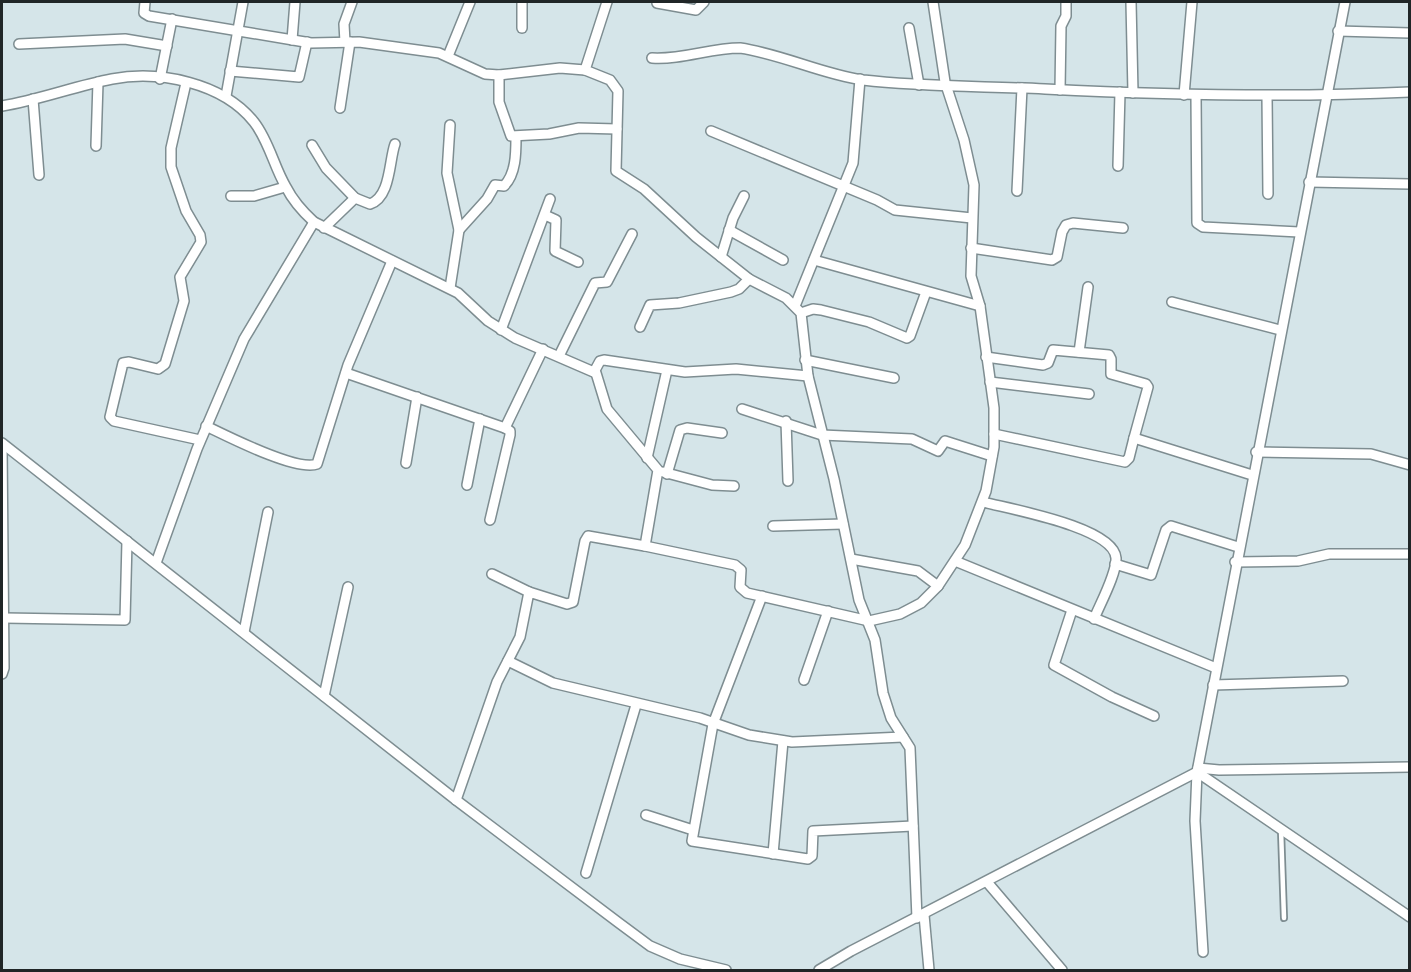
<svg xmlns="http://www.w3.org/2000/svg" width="1411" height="972" viewBox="0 0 1411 972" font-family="Poppins,sans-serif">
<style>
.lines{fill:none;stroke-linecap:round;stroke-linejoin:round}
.lane-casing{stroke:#7e8d91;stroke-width:8}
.street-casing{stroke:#7e8d91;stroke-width:12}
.lane{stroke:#fff;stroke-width:4.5}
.street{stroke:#fff;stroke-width:9}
</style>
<rect width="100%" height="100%" fill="#d5e5e9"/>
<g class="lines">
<g class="lane-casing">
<polyline id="lane" points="1281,830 1284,918"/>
</g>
<g class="street-casing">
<g id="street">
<polyline points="145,2 144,13 149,16 311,43 359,42 439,53 485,74 499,75 560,68 585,70"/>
<polyline points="607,2 585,70 610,80 618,91 616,171 644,189 696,237 749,279 786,298 801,313 808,376 834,479 859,600 875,640 883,693 891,718 910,748 917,918"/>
<polyline points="1131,2 1133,93"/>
<polyline points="1345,2 1197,772 1410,917"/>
<polyline points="657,3 696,10 704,2"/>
<polyline points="522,28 522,2"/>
<polyline points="909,28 919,85"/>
<polyline points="1338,31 1410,33"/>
<polyline points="292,40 295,2"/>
<polyline points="345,42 344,24 352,2"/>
<polyline points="19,44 125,39 167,46"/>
<polyline points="448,56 470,2"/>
<path d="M652,58C682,60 710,48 740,48C782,54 821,74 863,80C924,87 984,86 1045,89C1167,95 1288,98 1410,92"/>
<polyline points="230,71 299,77 307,42"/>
<polyline points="499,75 499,102 511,136 549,134 579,128 617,129"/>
<polyline points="160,79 172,19"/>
<polyline points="186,83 171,148 171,167 186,211 200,235 201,242 180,277 184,301 165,364 158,369 129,362 123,363 110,417 114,421 200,440"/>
<polyline points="1060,90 1061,26 1066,16 1066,2"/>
<polyline points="1184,95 1192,2"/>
<polyline points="226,96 243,2"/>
<polyline points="1196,96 1197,223 1203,227 1299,232"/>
<polyline points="1267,96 1268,194"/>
<polyline points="33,99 39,175"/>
<path d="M2,106C39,100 75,86 112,79C160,70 223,83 254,122C269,141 274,167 286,187C293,201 303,212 314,222L458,293L488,321L515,338L596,373L607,409L658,470L645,546L735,565L741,570L740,587L747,593L869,621L900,614L921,603L938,586L965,545L986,491L994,447V408L980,306L971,276L974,185L964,140L945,82L933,2"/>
<polyline points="340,108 350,42"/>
<polyline points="711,131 877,200 895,210 972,218"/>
<polyline points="312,145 326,168 355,198"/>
<polyline points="96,146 98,82"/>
<polyline points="1118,166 1120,92"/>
<polyline points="1309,182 1410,184"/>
<polyline points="1017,191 1022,88"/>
<polyline points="231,196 254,196 285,187"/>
<polyline points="545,215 556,220 555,251 578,262"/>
<path d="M324,228L355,198L370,204C391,197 389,160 395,144"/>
<path d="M459,230L487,199L495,185L504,186C516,174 516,153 516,137"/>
<polyline points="729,230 783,260"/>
<polyline points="971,248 1052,260 1057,257 1062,232 1066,225 1073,223 1123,228"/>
<polyline points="721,257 733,218 744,196"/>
<polyline points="814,260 980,306"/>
<polyline points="450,288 459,230 447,173 450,125"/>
<polyline points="1172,302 1280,330"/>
<polyline points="795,306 853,163 860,79"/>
<polyline points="801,313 813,309 821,310 869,322 907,338 910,336 926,292"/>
<polyline points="640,327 650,305 679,303 731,292 739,289 749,279"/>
<polyline points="501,330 550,199"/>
<polyline points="1079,352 1088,287"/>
<polyline points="559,356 595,283 607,282 632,234"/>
<polyline points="986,357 1043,365 1048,363 1053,350 1109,355 1111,359 1111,374 1146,384 1148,387 1134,438"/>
<polyline points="805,360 894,378"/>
<polyline points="594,372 600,361 604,360 685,372 736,369 808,376"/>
<polyline points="346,373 505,428 543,349"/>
<polyline points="990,382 1089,394"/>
<polyline points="742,409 822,435 912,439 938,451 945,441 992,456"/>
<polyline points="786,421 788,481"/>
<path d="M206,426C227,436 297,472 317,464L348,365L392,261"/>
<polyline points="994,434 1125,462 1129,458 1134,438 1252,475"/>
<polyline points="2,443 456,800 619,923 650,946 680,959 726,970"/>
<polyline points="2,444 4,668 2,674"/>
<polyline points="1256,452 1371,454 1410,465"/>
<polyline points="647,458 667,370"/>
<polyline points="406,463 417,397"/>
<polyline points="663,472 712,485 734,486"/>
<polyline points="667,474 680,430 687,428 722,433"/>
<polyline points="467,485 480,419"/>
<path d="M983,502C1009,509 1114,527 1116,558C1117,573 1100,604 1094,619"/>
<polyline points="490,520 510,435 510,431 505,428"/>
<polyline points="773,526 843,524"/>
<polyline points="851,559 918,571 938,586"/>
<polyline points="955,561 1216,668"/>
<polyline points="1235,562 1298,561 1329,554 1410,554"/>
<polyline points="156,563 197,449 244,339 314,222"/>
<polyline points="1115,564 1151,575 1166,530 1171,526 1238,547"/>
<polyline points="492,574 529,592"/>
<polyline points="762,596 713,724 692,841 808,859 812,856 813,831 913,826"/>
<polyline points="1072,610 1054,665 1112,697 1154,716"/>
<polyline points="4,618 125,620 127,541"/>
<polyline points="244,632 268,512"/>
<polyline points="508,661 553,683 700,718 749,735 792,742 903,737"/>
<polyline points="804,680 828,611"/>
<polyline points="1213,685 1343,681"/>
<polyline points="324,696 348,587"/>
<polyline points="1198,768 1219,770 1410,767"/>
<polyline points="1197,772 1195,821 1203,952"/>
<polyline points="456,800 497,682 520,637 529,592 567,604 573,602 585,541 588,536 645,546"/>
<polyline points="646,815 693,830"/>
<polyline points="773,854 783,741"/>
<polyline points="586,873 636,705"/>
<polyline points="987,882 1062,970"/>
<polyline points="924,915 929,970"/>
<polyline points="819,970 851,951 1197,772"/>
</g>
</g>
<use href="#lane" class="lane"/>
<use href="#street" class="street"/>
</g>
<rect width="1411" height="972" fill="none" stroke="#202627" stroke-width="6"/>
</svg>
